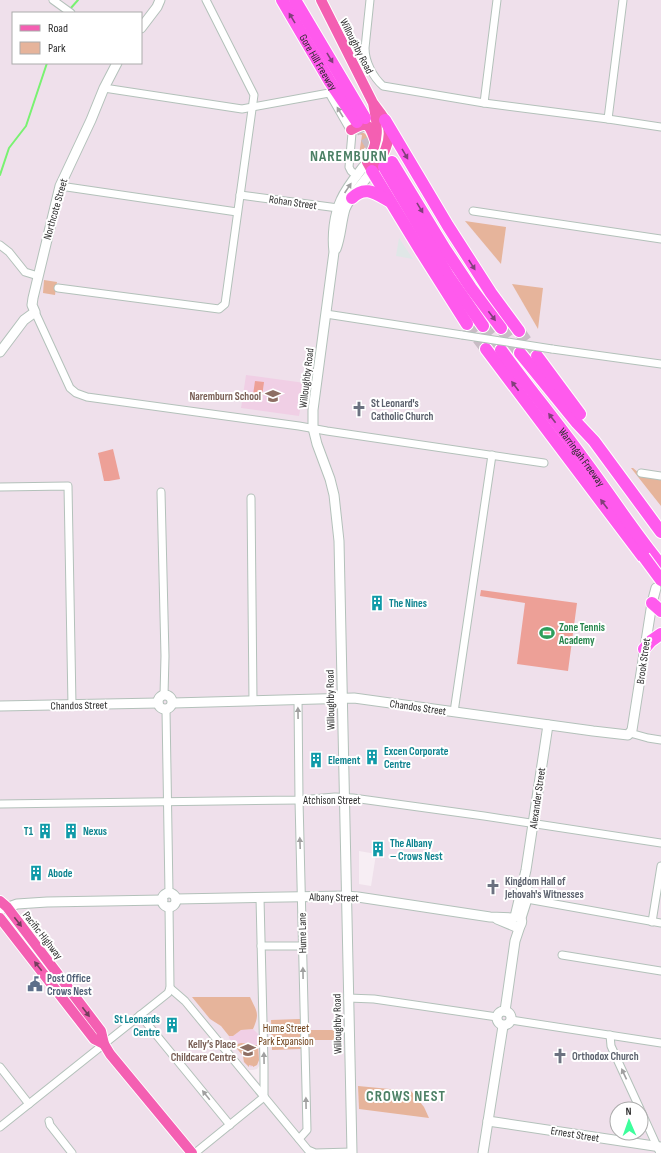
<svg xmlns="http://www.w3.org/2000/svg" width="661" height="1153" viewBox="0 0 661 1153" font-family="'Sofia Sans Condensed',sans-serif">
<style>
.industrial{fill:#e0e7e7}
.education{fill:#f0cfe5}
.green{fill:#e6b49b}
.pitch{fill:#eda097}
.plaza{fill:#f7eef4}
.lines{fill:none;stroke-linecap:round;stroke-linejoin:round}
.stream{stroke:#79f271;stroke-width:2}
.highway-tunnel{stroke:#c8bcc5;stroke-width:12;stroke-dasharray:12 6;stroke-linecap:butt}
.street-casing{stroke:#b3c1ba;stroke-width:9}
.secondary-casing{stroke:#b3c1ba;stroke-width:11}
.primary-casing{stroke:#fff;stroke-width:12}
.highway-casing{stroke:#fff;stroke-width:14}
.street{stroke:#fff;stroke-width:7}
.secondary{stroke:#fff;stroke-width:9}
.primary{stroke:#f45fb2;stroke-width:10}
.highway{stroke:#ff5aed;stroke-width:12}
.street-bridge-casing{stroke:#b3c1ba;stroke-width:9;stroke-linecap:butt}
.highway-bridge-casing{stroke:#fff;stroke-width:14;stroke-linecap:butt}
.street-bridge{stroke:#fff;stroke-width:7}
.highway-bridge{stroke:#ff5aed;stroke-width:12}
.oneway{fill:#813f7a}
.oneway2{fill:#a0a0a0}
.oneway3{fill:#733e5c}
.labels{text-anchor:middle;stroke-width:4;stroke-linejoin:round;paint-order:stroke}
.street-label{font-size:11px;fill:#2d2d2d;stroke:#fff}
.education-label{font-size:11px;font-weight:bold;fill:#785e54;stroke:#fff;text-anchor:end}
.worship-label{font-size:11px;font-weight:bold;fill:#5b616d;stroke:#fff;text-anchor:start}
.culture-label{font-size:11px;font-weight:bold;fill:#0d838f;stroke:#fff;text-anchor:start}
.leisure-label{font-size:11px;font-weight:bold;fill:#27864d;stroke:#fff;text-anchor:start}
.service-label{font-size:11px;font-weight:bold;fill:#4e5e75;stroke:#fff;text-anchor:start}
.park-label{font-size:11px;fill:#6e4119;stroke:#fff}
.district-label{font-size:15px;font-weight:bold;letter-spacing:1px;fill:#4c8065;stroke:#fff}
</style>
<rect width="100%" height="100%" fill="#efe0eb"/>
<polygon class="industrial" points="399,238 413,259 396,256"/>
<g class="education">
<polygon points="246,375 305,383 299,416 241,408"/>
<polygon points="253,1029 258,1034 259,1060 257,1065 251,1067 247,1065 244,1062 243,1056 229,1038 229,1036 233,1036 241,1030"/>
</g>
<g class="green">
<path d="M357,133H364C369,137 367,142 367,147L364,148L362,155L358,161L362,135L358,134Z"/>
<polygon points="465,221 506,227 501,264"/>
<polygon points="44,280 57,282 55,295 43,293"/>
<polygon points="512,284 543,288 538,329"/>
<polygon points="631,468 633,468 640,474 661,478 661,506"/>
<path d="M192,997H250C257,1012 260,1013 253,1029L241,1030L233,1036H229L221,1026L210,1019Z"/>
<polygon points="300,1019 301,1049 272,1050 271,1020"/>
<rect x="307" y="1030" width="31" height="10"/>
<path d="M241,1043C247,1043 252,1046 258,1045L259,1060L257,1065L253,1067V1066L249,1065V1067L244,1062L243,1056L234,1045Z"/>
<polygon points="358,1086 411,1091 424,1107 429,1118 359,1109"/>
</g>
<g class="pitch">
<polygon points="255,381 264,382 262,397 253,395"/>
<polygon points="113,449 120,479 109,481 104,481 98,453"/>
<polygon points="481,590 577,603 568,671 517,664 525,603 480,596"/>
</g>
<g class="plaza">
<polygon points="359,851 376,854 371,886 359,884"/>
<polygon points="261,1061 261,1085 246,1067 249,1070 253,1070 257,1069 259,1066"/>
</g>
<g class="lines">
<g class="stream">
<polyline points="70,9 78,0"/>
<polyline points="0,175 9,148 26,126 47,63"/>
</g>
<g class="highway-tunnel">
<polyline points="357,122 384,167"/>
<polyline points="467,324 486,349"/>
<polyline points="483,326 501,349"/>
<polyline points="501,328 520,353"/>
<polyline points="519,331 537,356"/>
</g>
<g class="street-casing">
<g id="street">
<polyline points="53,0 71,13"/>
<path d="M370,0L365,48C365,62 373,77 383,86L484,103L608,119L661,127"/>
<polyline points="104,88 242,109 329,93 352,133 349,167 351,171 357,176"/>
<polyline points="484,103 497,0"/>
<polyline points="608,119 623,0"/>
<polyline points="60,186 237,212"/>
<polyline points="240,195 338,208"/>
<polyline points="473,211 661,239"/>
<polyline points="0,245 9,252 25,272 38,276"/>
<polyline points="58,288 219,309 225,304 254,95 206,0"/>
<polyline points="35,312 70,388 76,393 87,397 299,426 327,431 544,463"/>
<polyline points="326,314 462,335"/>
<polyline points="552,349 661,364"/>
<polyline points="641,473 661,476"/>
<polyline points="0,487 68,486 72,705"/>
<polyline points="161,492 165,656 164,695"/>
<polyline points="251,498 253,700"/>
<polyline points="298,699 299,800 307,1130 299,1139"/>
<polyline points="166,710 169,893"/>
<polyline points="454,712 492,455"/>
<polyline points="630,733 648,738 661,740"/>
<polyline points="0,804 299,800 335,797 353,798 484,816 661,843"/>
<polyline points="260,898 264,1064 264,1097"/>
<polyline points="527,899 661,923"/>
<polyline points="652,922 661,866"/>
<polyline points="261,946 302,946"/>
<polyline points="562,955 661,971"/>
<polyline points="170,988 185,1001 308,1150 315,1153 352,1152"/>
<polyline points="348,998 374,999 497,1017"/>
<polyline points="140,1015 230,1125"/>
<polyline points="511,1020 661,1043"/>
<polyline points="610,1035 611,1046 640,1109"/>
<polyline points="0,1067 29,1104"/>
<polyline points="641,1111 660,1153"/>
<polyline points="49,1121 50,1125 72,1153"/>
<polyline points="0,1127 168,993 170,988 169,906"/>
<polyline points="195,1153 264,1097"/>
</g>
</g>
<g class="secondary-casing">
<g id="secondary">
<polyline points="141,28 157,7 160,0"/>
<path d="M336,249C341,236 341,222 345,209C350,196 364,182 372,171"/>
<polyline points="0,352 24,320 35,312 32,305 33,298 60,186 91,120 104,88 117,63"/>
<circle cx="165" cy="702" r="7"/>
<polyline points="173,703 354,698 593,731 628,735 632,730 652,603 656,588"/>
<polyline points="0,706 158,703"/>
<circle cx="169" cy="900" r="7"/>
<polyline points="176,899 346,896 358,897 490,917 513,918"/>
<polyline points="0,910 17,904 47,902 163,900"/>
<polyline points="515,917 526,870 548,725"/>
<polyline points="521,918 527,899 527,884"/>
<path d="M497,919L516,927L520,926C523,922 522,918 517,917L513,918L511,921L512,925"/>
<circle cx="504" cy="1018" r="7"/>
<polyline points="505,1011 515,941 520,926"/>
<polyline points="488,1121 661,1147"/>
<path d="M352,1153L339,541L334,495L330,479L317,444L313,428V410L334,252C332,236 334,215 341,200C347,186 358,174 367,162"/>
<polyline points="483,1153 503,1026"/>
</g>
</g>
<g class="primary-casing">
<g id="primary">
<path d="M321,0L373,103C378,110 384,116 387,124C393,140 382,159 372,171L367,162C380,141 378,126 373,103"/>
<path d="M351,130C368,121 369,124 375,141"/>
<polyline points="0,901 7,907 101,1031 104,1044 110,1054 192,1153"/>
<polyline points="0,918 94,1039 104,1044"/>
</g>
</g>
<g class="highway-casing">
<g id="highway">
<path id="s1" d="M282,0L330,82L357,122"/>
<polyline points="295,0 365,118"/>
<polyline points="385,120 448,226 491,293 519,331"/>
<polyline points="392,162 445,249 471,288 501,328"/>
<polyline points="384,167 449,277 483,326"/>
<polyline points="372,171 422,253 467,324"/>
<path d="M352,198C365,185 375,193 389,201"/>
<polyline points="486,349 643,557"/>
<path id="s2" d="M501,350C527,386 556,421 582,457C609,493 633,531 661,565"/>
<polyline points="520,353 577,423 594,441 661,532"/>
<polyline points="537,356 580,414"/>
<polyline points="652,603 661,611"/>
<polyline points="644,649 651,641 661,634"/>
</g>
</g>
<use href="#street" class="street"/>
<use href="#secondary" class="secondary"/>
<use href="#primary" class="primary"/>
<use href="#highway" class="highway"/>
<g class="street-bridge-casing">
<polyline id="street-bridge" points="462,335 552,349"/>
</g>
<g class="highway-bridge-casing">
<polyline id="highway-bridge" points="644,557 661,580"/>
</g>
<use href="#street-bridge" class="street-bridge"/>
<use href="#highway-bridge" class="highway-bridge"/>
</g>
<defs><path id="oneway-solid" d="M-6-.8H1V-3.2L6.5 0L1 3.2V.8H-6Z"/></defs>
<g class="oneway">
<use href="#oneway-solid" transform="translate(292 18) rotate(-121)"/>
<use href="#oneway-solid" transform="translate(330 58) rotate(59)"/>
<use href="#oneway-solid" transform="translate(405 154) rotate(60)"/>
<use href="#oneway-solid" transform="translate(420 208) rotate(59)"/>
<use href="#oneway-solid" transform="translate(472 265) rotate(57)"/>
<use href="#oneway-solid" transform="translate(492 316) rotate(53)"/>
<use href="#oneway-solid" transform="translate(515 386) rotate(-127)"/>
<use href="#oneway-solid" transform="translate(552 418) rotate(-127)"/>
<use href="#oneway-solid" transform="translate(604 504) rotate(-127)"/>
</g>
<g class="oneway2">
<use href="#oneway-solid" transform="translate(340 112) rotate(-121)"/>
<use href="#oneway-solid" transform="translate(348 188) rotate(-56)"/>
<use href="#oneway-solid" transform="translate(298 713) rotate(-91)"/>
<use href="#oneway-solid" transform="translate(300 843) rotate(-92)"/>
<use href="#oneway-solid" transform="translate(303 973) rotate(-91)"/>
<use href="#oneway-solid" transform="translate(264 1058) rotate(-91)"/>
<use href="#oneway-solid" transform="translate(624 1074) rotate(-115)"/>
<use href="#oneway-solid" transform="translate(206 1095) rotate(-129)"/>
<use href="#oneway-solid" transform="translate(306 1103) rotate(-91)"/>
</g>
<g class="oneway3">
<use href="#oneway-solid" transform="translate(18 922) rotate(52)"/>
<use href="#oneway-solid" transform="translate(38 966) rotate(-128)"/>
<use href="#oneway-solid" transform="translate(86 1012) rotate(53)"/>
</g>
<defs>
<g id="school-bare" transform="scale(1.2)"><path d="M0-5L7-2L0 1L-7-2ZM-4 1L0 2.5L4 1V4Q0 6-4 4Z" fill="#8d6e63" stroke="#fff" stroke-width="2.5" paint-order="stroke"/></g>
<g id="church-bare" transform="scale(1.2)"><path d="M-1.2-6h2.4v3.5h3.3v2.4h-3.3V6h-2.4V-.1h-3.3v-2.4h3.3Z" fill="#6b7280" stroke="#fff" stroke-width="2.5" paint-order="stroke"/></g>
<g id="building-bare" transform="scale(1.2)"><path d="M-4-6H4V6H1V3H-1V6H-4ZM-2.5-4.3h1.7v1.8h-1.7ZM.8-4.3h1.7v1.8H.8ZM-2.5-1h1.7V.8h-1.7ZM.8-1h1.7V.8H.8Z" fill="#0f9aa8" stroke="#fff" stroke-width="2.5" paint-order="stroke"/></g>
<g id="stadium-bare" transform="scale(1.2)"><path d="M0-5a6.5 5 0 1 0 0 10a6.5 5 0 1 0 0-10ZM-3.5-1.8h7v3.6h-7Z" fill="#2e9e5b" stroke="#fff" stroke-width="2.5" paint-order="stroke"/></g>
<g id="civic-bare" transform="scale(1.2)"><path d="M-.6-6.5H3V-4.5H.6V-3L4-1V1h2V6H-6V1h2V-1L-.6-3ZM-1.2 2.5V6h2.4V2.5Z" fill="#5c6f8a" stroke="#fff" stroke-width="2.5" paint-order="stroke"/></g>
</defs>
<g fill-rule="evenodd">
<use href="#school-bare" x="273" y="396"/>
<use href="#church-bare" x="359" y="409"/>
<use href="#building-bare" x="377" y="603"/>
<use href="#stadium-bare" x="547" y="633"/>
<use href="#building-bare" x="372" y="757"/>
<use href="#building-bare" x="316" y="760"/>
<use href="#building-bare" x="45" y="831"/>
<use href="#building-bare" x="71" y="831"/>
<use href="#building-bare" x="378" y="849"/>
<use href="#building-bare" x="36" y="873"/>
<use href="#church-bare" x="493" y="887"/>
<use href="#civic-bare" x="35" y="984"/>
<use href="#building-bare" x="172" y="1025"/>
<use href="#school-bare" x="248" y="1050"/>
<use href="#church-bare" x="560" y="1056"/>
</g>
<g class="labels">
<g class="street-label">
<text transform="translate(357 46) rotate(63)" y="4">Willoughby Road</text>
<text dy="4" stroke="none"><textPath href="#s1" startOffset="72">Gore Hill Freeway</textPath></text>
<text transform="translate(293 202) rotate(8)" y="4">Rohan Street</text>
<text transform="translate(55 209) rotate(-74)" y="4">Northcote Street</text>
<text transform="translate(306 378) rotate(-83)" y="4">Willoughby Road</text>
<text dy="4" stroke="none"><textPath href="#s2" startOffset="134">Warringah Freeway</textPath></text>
<text transform="translate(643 661) rotate(-82)" y="4">Brook Street</text>
<text transform="translate(330 700) rotate(-91)" y="4">Willoughby Road</text>
<text transform="translate(79 705) rotate(-1)" y="4">Chandos Street</text>
<text transform="translate(418 707) rotate(8)" y="4">Chandos Street</text>
<text transform="translate(537 798) rotate(-82)" y="4">Alexander Street</text>
<text x="332" y="804">Atchison Street</text>
<text transform="translate(334 897) rotate(1)" y="4">Albany Street</text>
<text transform="translate(302 933) rotate(-91)" y="4">Hume Lane</text>
<text transform="translate(43 935) rotate(52)" y="4">Pacific Highway</text>
<text transform="translate(337 1024) rotate(-91)" y="4">Willoughby Road</text>
<text transform="translate(575 1134) rotate(9)" y="4">Ernest Street</text>
</g>
<g class="education-label">
<text x="261" y="400">Naremburn School</text>
<text x="236" y="1048">Kelly’s Place<tspan x="236" dy="13">Childcare Centre</tspan></text>
</g>
<g class="worship-label">
<text x="371" y="407">St Leonard's<tspan x="371" dy="13">Catholic Church</tspan></text>
<text x="505" y="885">Kingdom Hall of<tspan x="505" dy="13">Jehovah's Witnesses</tspan></text>
<text x="572" y="1060">Orthodox Church</text>
</g>
<g class="culture-label">
<text x="389" y="607">The Nines</text>
<text x="384" y="755">Excen Corporate<tspan x="384" dy="13">Centre</tspan></text>
<text x="328" y="764">Element</text>
<text x="33" y="835" text-anchor="end">T1</text>
<text x="83" y="835">Nexus</text>
<text x="390" y="847">The Albany<tspan x="390" dy="13">– Crows Nest</tspan></text>
<text x="48" y="877">Abode</text>
<text x="160" y="1023" text-anchor="end">St Leonards<tspan x="160" dy="13">Centre</tspan></text>
</g>
<g class="leisure-label">
<text x="559" y="631">Zone Tennis<tspan x="559" dy="13">Academy</tspan></text>
</g>
<g class="service-label">
<text x="47" y="982">Post Office<tspan x="47" dy="13">Crows Nest</tspan></text>
</g>
<g class="park-label">
<text x="286" y="1032">Hume Street<tspan x="286" dy="13">Park Expansion</tspan></text>
</g>
<g class="district-label">
<text x="349" y="161">NAREMBURN</text>
<text x="406" y="1101">CROWS NEST</text>
</g>
</g>
<rect x="12" y="12" width="130" height="52" fill="#ffffff" stroke="#ababab"/>
<rect x="20" y="25" width="20" height="6" fill="#f45fb2" stroke="#ababab"/>
<text x="48" y="32" font-size="12" fill="#2d2d2d">Road</text>
<rect x="20" y="42" width="20" height="12" fill="#e6b49b" stroke="#ababab"/>
<text x="48" y="52" font-size="12" fill="#2d2d2d">Park</text>
<g transform="translate(629 1121) rotate(358)"><circle r="19" fill="#ffffff" stroke="#ababab"/>
<path d="M0-3L7 15L0 10L-7 15Z" fill="#3dfe9c"/>
<text y="-6" font-size="11" font-weight="bold" text-anchor="middle" fill="#2d2d2d">N</text>
</g>
</svg>
